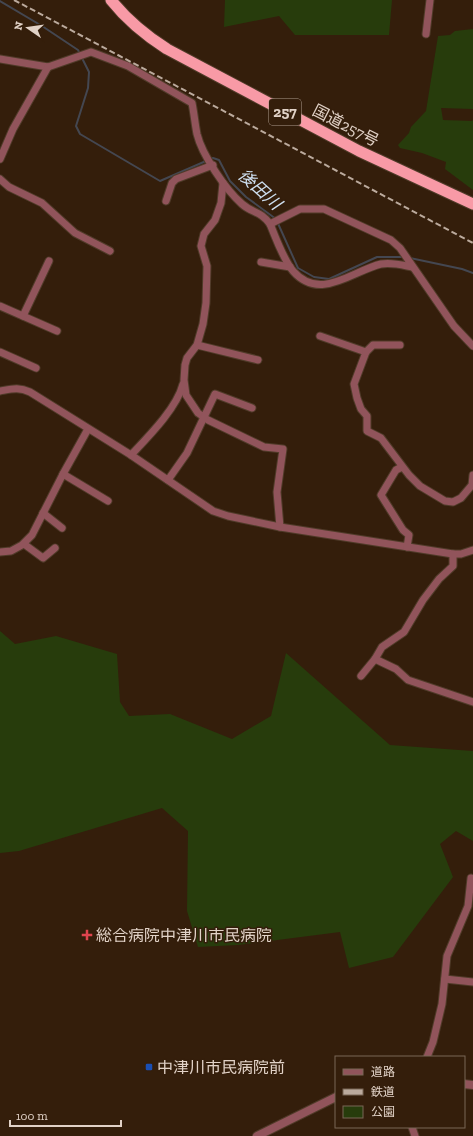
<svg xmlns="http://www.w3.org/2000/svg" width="473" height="1136" viewBox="0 0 473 1136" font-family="'Zilla Slab','Noto Sans JP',serif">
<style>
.green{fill:#273c0c}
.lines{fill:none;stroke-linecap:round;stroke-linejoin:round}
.stream{stroke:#444751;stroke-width:2}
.minor-casing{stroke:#503b29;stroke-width:9}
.tertiary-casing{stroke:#503b29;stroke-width:10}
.trunk-casing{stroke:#503b29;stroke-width:13}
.minor{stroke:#91545b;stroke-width:7}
.tertiary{stroke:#91545b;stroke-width:8}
.trunk{stroke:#f89aa6;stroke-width:11}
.rail{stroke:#bbaa9d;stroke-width:2;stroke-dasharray:6 3;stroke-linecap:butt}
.health-dot{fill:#e0444e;stroke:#341e0b;stroke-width:1.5}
.transit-dot{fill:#1a4fb4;stroke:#341e0b;stroke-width:1.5}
.labels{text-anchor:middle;stroke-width:3;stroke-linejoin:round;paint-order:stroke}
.shield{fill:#341e0b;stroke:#ad9c8f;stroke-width:1}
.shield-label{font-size:15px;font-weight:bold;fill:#e1d2c7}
.street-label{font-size:16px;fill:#e1d2c7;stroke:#341e0b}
.poi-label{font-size:16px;fill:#e1d2c7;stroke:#341e0b;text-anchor:start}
.water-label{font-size:17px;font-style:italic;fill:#cfe0f1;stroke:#341e0b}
</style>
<rect width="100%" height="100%" fill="#341e0b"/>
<g class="green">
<polygon points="225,0 392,0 389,35 295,35 279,16 224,27"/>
<polygon points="473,29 473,109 441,108 443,120 472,121 473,120 473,190 445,169 446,162 422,153 400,148 398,145 409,133 411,127 426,111 438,36 450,35 455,31"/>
<polygon points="0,631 15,644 56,636 117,654 120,702 129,716 170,714 232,739 271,716 286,653 390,745 473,751 473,841 456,831 440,844 453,877 393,957 349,968 340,932 238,945 198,947 187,911 188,831 162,808 19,851 0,853"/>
</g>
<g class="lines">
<g class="stream">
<polyline points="0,1 42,26 78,50 80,54"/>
<polyline points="82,58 89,72 88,88 76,126 80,134 160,181 206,161"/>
<polyline points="210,159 213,158 219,160 230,181 246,197 276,219 298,268 314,277 329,279 377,257 404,257"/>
<polyline points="410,258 462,269 473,273"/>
</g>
<g class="minor-casing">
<g id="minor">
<polyline points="426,34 430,0"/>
<path d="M0,59L48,67L91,52L128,66L192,103C194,113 195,124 197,134C202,155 226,190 242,204C252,213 261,211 270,224L300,209H324L391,240L400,248L454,326L473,346"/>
<polyline points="0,159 13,129 48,67"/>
<polyline points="0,179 9,187 42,203 75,233 110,251"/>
<polyline points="223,183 221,203 215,220 204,234 201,246 207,266 206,303 203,324 197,345 187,358 185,365 184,380 186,395 198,413 208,420 264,447 283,449 277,492 280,527"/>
<polyline points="166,201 172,183 176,179 213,165"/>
<path d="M270,224C276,238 283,259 293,271C320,302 352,271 381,264C392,262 402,265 412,267"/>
<polyline points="261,262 290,267"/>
<polyline points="0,306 57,331"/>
<polyline points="23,316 49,261"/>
<polyline points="320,336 366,352 354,384 357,398 361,409 367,416 367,431 381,438 409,475 420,486 445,501 453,502 461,498 472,485 473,475"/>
<polyline points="197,345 258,360"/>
<polyline points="0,352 36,368"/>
<polyline points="366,352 373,345 400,345"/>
<path d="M0,391C12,389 19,387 30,392L131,455L213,511L228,516L280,527L453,554H461L473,550"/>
<path d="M131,455C148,437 177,408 183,384"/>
<polyline points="402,467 396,470 381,495 403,530 409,535 407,547"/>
<polyline points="63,474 108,501"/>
<polyline points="168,480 187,453 215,394 252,408"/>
<polyline points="43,513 62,528"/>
<polyline points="24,544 43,558 55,548"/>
<polyline points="0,552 11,551 22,545 32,535 63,474 88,429"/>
<polyline points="375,659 396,669 408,680 473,702"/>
<polyline points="361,676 375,659 382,647 404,632 423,600 439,579 453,566 453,554"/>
<polyline points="445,979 473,982"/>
<polyline points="427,1057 433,1042 442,1004 447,956 468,906 471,878"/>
<polyline points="412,1127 415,1136"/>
</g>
</g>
<g class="tertiary-casing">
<g id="tertiary">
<polyline points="464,1084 473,1085"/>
<polyline points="257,1136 336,1097"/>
</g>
</g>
<g class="trunk-casing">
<path id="trunk" d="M111,0C127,20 145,35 167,49L359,151L473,204"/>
</g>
<use href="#minor" class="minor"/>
<use href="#tertiary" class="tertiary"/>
<use href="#trunk" class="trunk"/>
<polyline class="rail" points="14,0 473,243"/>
</g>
<path class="health-dot" d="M85 929h4v4h4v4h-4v4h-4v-4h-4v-4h4z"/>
<rect class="transit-dot" x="145" y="1063" width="8" height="8" rx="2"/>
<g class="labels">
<rect class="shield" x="269" y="99" width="32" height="26" rx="3"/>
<g class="shield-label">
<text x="285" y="117">257</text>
</g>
<g class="street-label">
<text transform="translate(346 125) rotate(27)" y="6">国道257号</text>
</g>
<g class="poi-label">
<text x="96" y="941">総合病院中津川市民病院</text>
<text x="157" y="1073">中津川市民病院前</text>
</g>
<g class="water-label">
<text transform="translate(260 189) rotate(42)" y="6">後田川</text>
</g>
</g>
<rect x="335" y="1056" width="130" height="72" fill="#341e0b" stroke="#796656"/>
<rect x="343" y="1069" width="20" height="6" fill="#91545b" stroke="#796656"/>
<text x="371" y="1076" font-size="12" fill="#e1d2c7">道路</text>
<rect x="343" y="1089" width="20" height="6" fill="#bbaa9d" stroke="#796656"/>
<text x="371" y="1096" font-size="12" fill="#e1d2c7">鉄道</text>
<rect x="343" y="1106" width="20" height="12" fill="#273c0c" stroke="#796656"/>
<text x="371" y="1116" font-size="12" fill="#e1d2c7">公園</text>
<g transform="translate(28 28) rotate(283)" stroke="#341e0b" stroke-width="3" paint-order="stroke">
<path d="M0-3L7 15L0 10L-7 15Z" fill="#e1d2c7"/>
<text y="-6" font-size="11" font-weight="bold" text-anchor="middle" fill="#e1d2c7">N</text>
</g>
<path d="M10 1120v6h111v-6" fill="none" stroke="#e1d2c7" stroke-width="2"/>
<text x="16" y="1120" font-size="12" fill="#e1d2c7" stroke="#341e0b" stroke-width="3" paint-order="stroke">100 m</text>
</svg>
